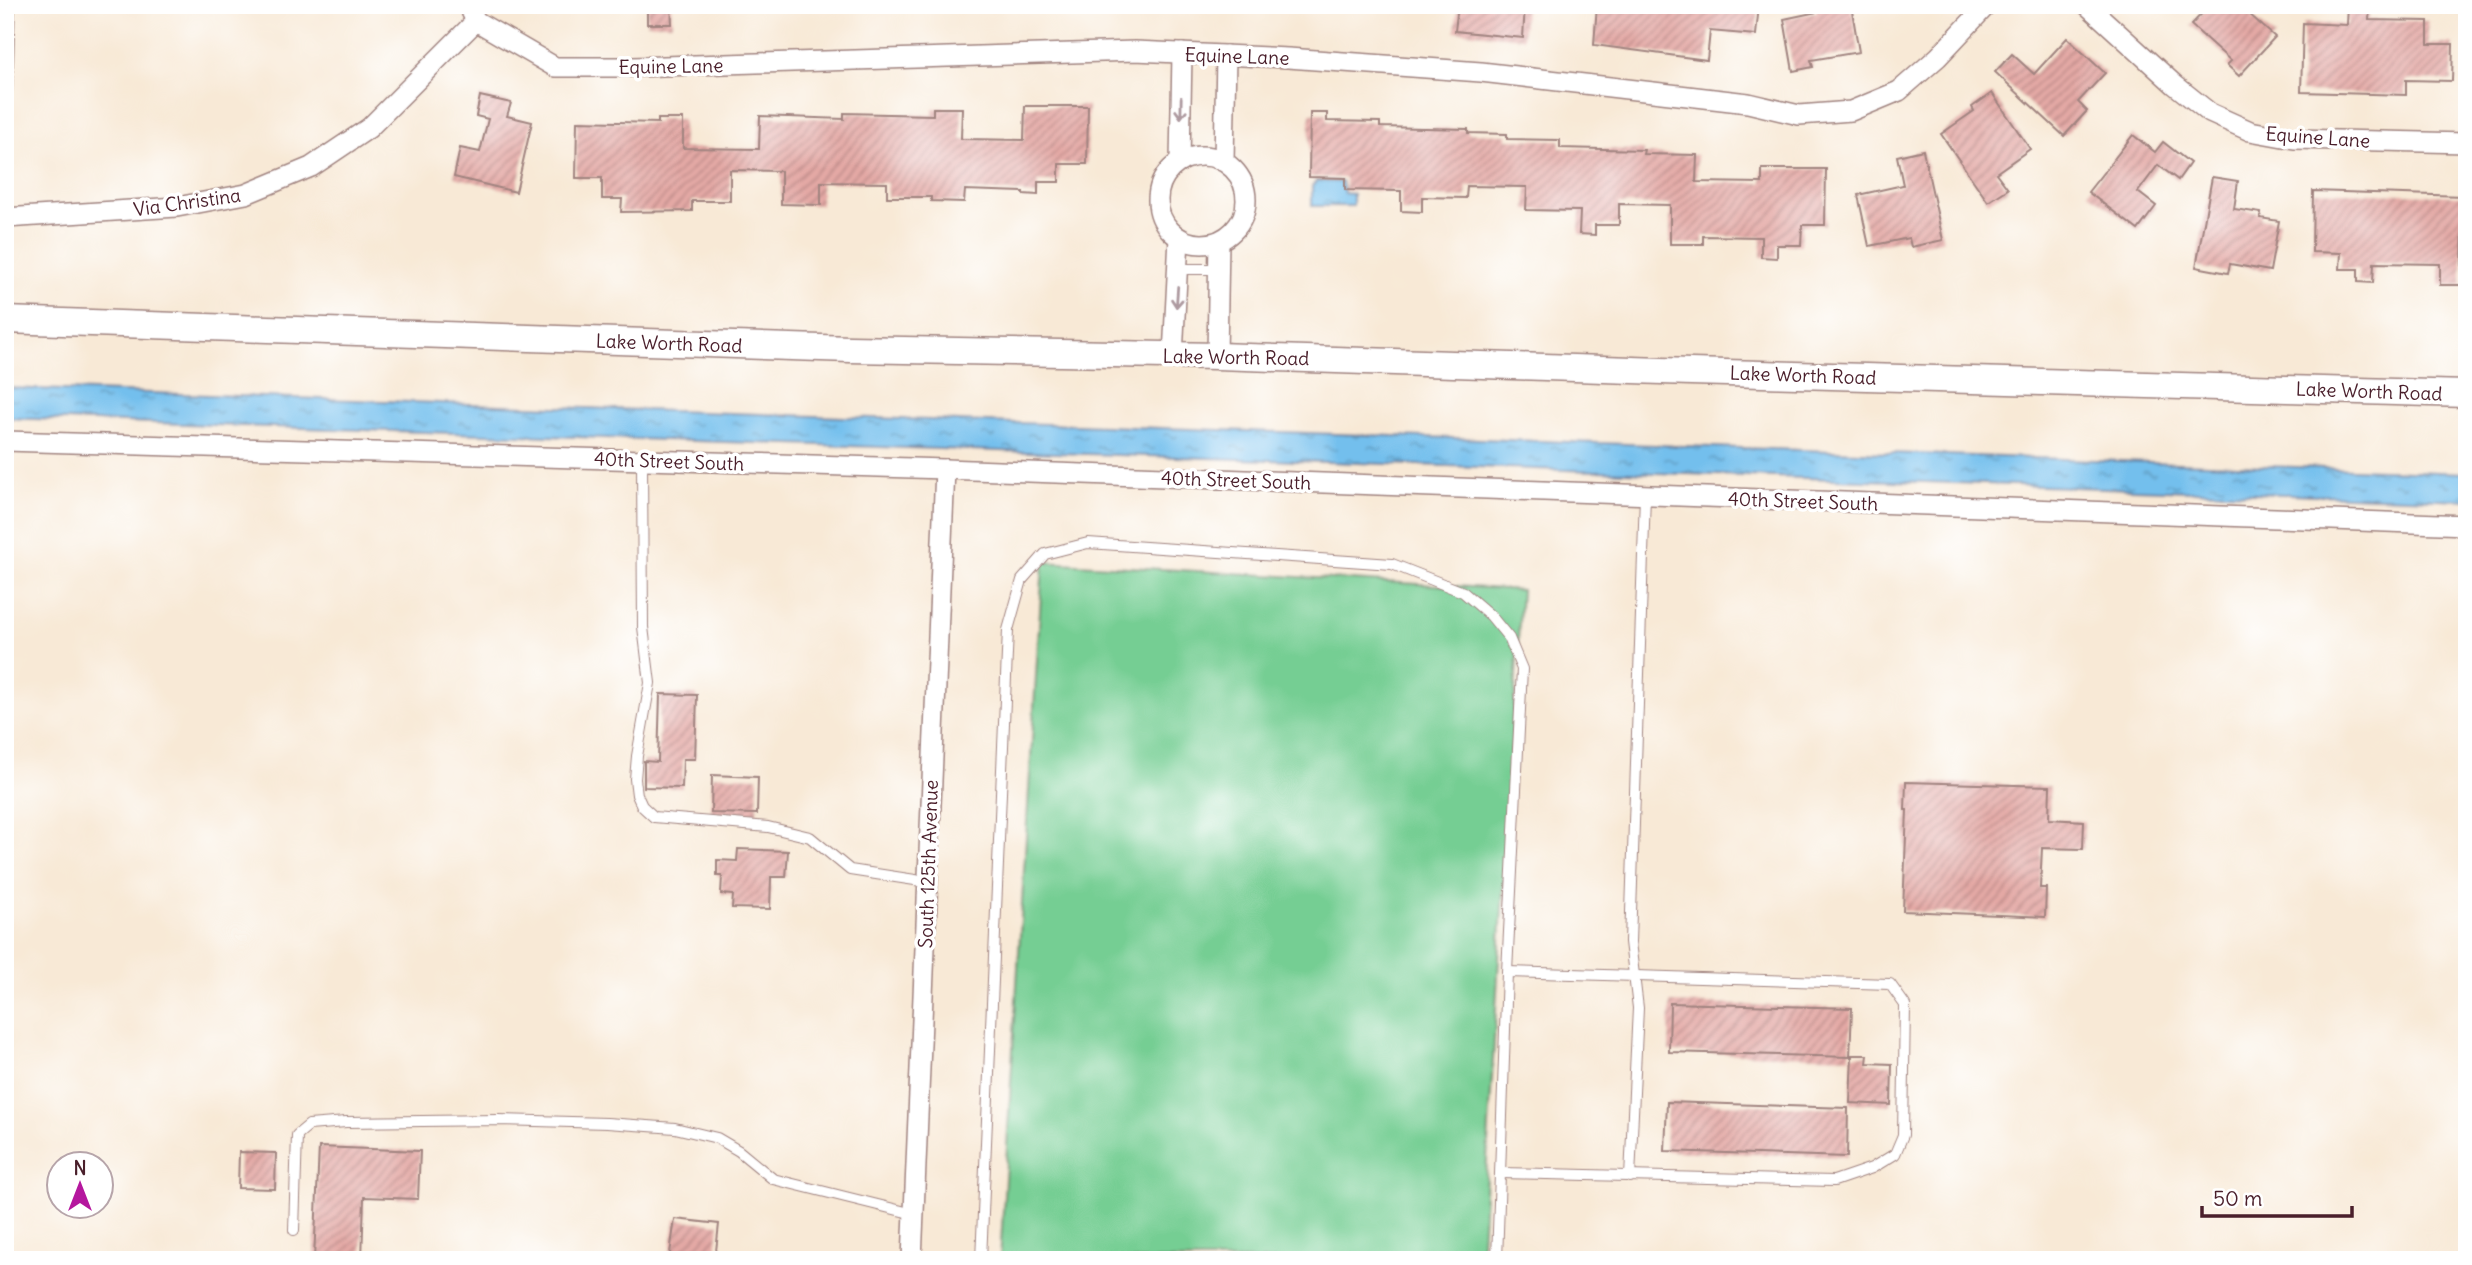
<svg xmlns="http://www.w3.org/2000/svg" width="2472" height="1265" viewBox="0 0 2472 1265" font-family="Delius,sans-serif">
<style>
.garden{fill:#75ce93;stroke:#60765f;stroke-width:2}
.water{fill:url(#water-ripples);stroke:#5e6f8c;stroke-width:2}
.building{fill:url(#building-hatch)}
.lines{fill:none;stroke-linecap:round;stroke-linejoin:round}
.lane-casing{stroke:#a18480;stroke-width:12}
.street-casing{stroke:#a18480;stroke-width:22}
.secondary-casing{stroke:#a18480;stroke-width:29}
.lane{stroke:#fff;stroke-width:10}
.street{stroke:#fff;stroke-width:19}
.secondary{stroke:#fff;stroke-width:26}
.oneway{stroke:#ae9aa0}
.labels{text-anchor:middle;stroke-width:7;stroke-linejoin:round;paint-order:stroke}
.street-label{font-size:19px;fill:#4a1f2b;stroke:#fff}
</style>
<defs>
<pattern id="water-ripples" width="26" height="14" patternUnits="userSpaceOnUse" patternTransform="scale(1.75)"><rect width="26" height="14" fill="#73bfed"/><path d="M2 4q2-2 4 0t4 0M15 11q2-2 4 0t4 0" fill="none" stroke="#609bc0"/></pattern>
<pattern id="building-hatch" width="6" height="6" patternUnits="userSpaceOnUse" patternTransform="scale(1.75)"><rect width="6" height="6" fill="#e4a9a5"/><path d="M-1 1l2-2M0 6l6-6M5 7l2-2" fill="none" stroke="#bb8987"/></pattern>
</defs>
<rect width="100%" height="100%" fill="#fff"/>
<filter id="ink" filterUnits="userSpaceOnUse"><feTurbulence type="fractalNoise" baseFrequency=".0143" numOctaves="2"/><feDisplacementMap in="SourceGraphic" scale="14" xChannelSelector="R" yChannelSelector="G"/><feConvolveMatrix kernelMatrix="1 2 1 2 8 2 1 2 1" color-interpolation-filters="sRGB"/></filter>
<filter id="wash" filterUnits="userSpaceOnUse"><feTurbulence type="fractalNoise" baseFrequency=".00686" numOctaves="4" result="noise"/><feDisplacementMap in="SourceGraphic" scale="28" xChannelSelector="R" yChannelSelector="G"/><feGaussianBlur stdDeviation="1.57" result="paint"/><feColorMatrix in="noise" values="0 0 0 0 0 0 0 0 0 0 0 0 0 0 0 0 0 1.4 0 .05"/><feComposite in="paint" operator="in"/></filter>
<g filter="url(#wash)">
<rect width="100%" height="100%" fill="#f8e9d6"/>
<polygon class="garden" points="1043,562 1521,590 1481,1260 1000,1260"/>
<g class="water">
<polygon points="1317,181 1342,182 1344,193 1353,194 1353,206 1312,206 1312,186"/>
<polygon points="5,388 2467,473 2467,500 5,418"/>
</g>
<g id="blocks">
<g class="building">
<polygon points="647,5 671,5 672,24 647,24"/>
<polygon points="1458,5 1525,5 1523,38 1455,31"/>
<polygon points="1597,5 1759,5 1756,35 1710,31 1707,60 1594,45"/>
<polygon points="1816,5 1851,5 1859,52 1811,60 1813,67 1793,71 1784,19 1817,12"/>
<polygon points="2210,5 2255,5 2248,13 2275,37 2239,76 2227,65 2231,61 2191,25"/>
<polygon points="2348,5 2370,6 2369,20 2428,21 2428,44 2453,44 2452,81 2406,80 2406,95 2301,92 2303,23 2347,25"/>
<polygon points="2067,38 2105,73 2078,102 2087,111 2064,136 1995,72 2012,54 2034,74"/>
<polygon points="1992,93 2030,149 1996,173 2008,189 1988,202 1941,134 1974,111 1972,107"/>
<polygon points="480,96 511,103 507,116 532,122 516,192 454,177 460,148 480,152 488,119 476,116"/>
<polygon points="1025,106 1088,106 1087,164 1059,164 1059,182 1038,182 1038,195 1023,194 1023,192 965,190 964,202 931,201 931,197 887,197 887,183 821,182 821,205 781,204 781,171 730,170 730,201 692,201 692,211 621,212 622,199 602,199 602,178 576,178 577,121 658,123 658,119 683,119 683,148 759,149 760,116 844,119 844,113 933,115 933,108 962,108 961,139 1024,140"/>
<polygon points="1310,113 1327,113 1327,121 1380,122 1380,127 1468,129 1468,133 1507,134 1507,139 1560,140 1560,148 1644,150 1643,154 1697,155 1696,182 1762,183 1762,169 1826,169 1825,225 1802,225 1801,245 1777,245 1777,258 1761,257 1761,237 1703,236 1703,244 1670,244 1670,205 1619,204 1619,225 1595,225 1595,235 1579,234 1580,211 1526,210 1527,187 1467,186 1466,198 1422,197 1422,212 1401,211 1401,191 1345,190 1345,178 1309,177"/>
<polygon points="2133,135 2155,152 2163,142 2190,163 2178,180 2158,165 2138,192 2156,206 2138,230 2088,192"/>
<polygon points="1923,150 1943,240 1911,247 1909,238 1869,246 1858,195 1903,185 1897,156"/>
<polygon points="2212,177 2238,181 2234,209 2261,213 2260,218 2279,221 2270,271 2230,264 2228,273 2196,267"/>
<polygon points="2313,191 2463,196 2462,285 2440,285 2440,264 2374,263 2373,283 2358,282 2358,269 2340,269 2341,253 2312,252"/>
<polygon points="660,694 697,695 695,759 683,759 682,788 644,787 644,761 658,762"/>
<polygon points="712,775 758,777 757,814 711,813"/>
<polygon points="1906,782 2050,786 2049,819 2084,821 2083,849 2042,848 2040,888 2046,888 2045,917 1903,911 1907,810 1905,810"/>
<polygon points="738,849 788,851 786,877 771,877 770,909 732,908 733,895 721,894 722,876 717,876 717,860 737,861"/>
<polygon points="1670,1003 1852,1008 1850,1057 1669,1052"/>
<polygon points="1852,1055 1868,1055 1867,1063 1892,1064 1891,1105 1850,1103"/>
<polygon points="1667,1102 1848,1108 1847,1157 1665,1151"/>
<polygon points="319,1147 420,1151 418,1199 364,1197 362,1260 314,1260"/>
<polygon points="239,1152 276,1153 275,1189 238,1188"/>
<polygon points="675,1219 719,1224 715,1260 669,1260"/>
</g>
</g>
</g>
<g filter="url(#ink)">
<use href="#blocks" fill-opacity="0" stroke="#a18480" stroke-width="2"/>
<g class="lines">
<g class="lane-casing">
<g id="lane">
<polyline points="5,153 10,5"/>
<polyline points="1179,269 1219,269"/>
<polyline points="642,460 643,627 650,683 637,756 635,779 637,795 642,806 654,817 768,827 810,837 850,870 928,882"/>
<polyline points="1501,1173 1834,1181 1872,1168 1895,1154 1903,1135 1905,1005 1890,984 1507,972"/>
<polyline points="1630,1177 1638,1008 1630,942 1645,495"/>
<polyline points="294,1230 297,1135 309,1125 346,1122 498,1120 607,1123 675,1128 717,1138 739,1151 773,1179 914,1214"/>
<polyline points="981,1260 1008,630 1022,580 1045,554 1088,543 1392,564 1463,592 1491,616 1509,638 1522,669 1507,972 1497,1260"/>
</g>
</g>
<g class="street-casing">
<g id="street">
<polyline points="468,5 476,21 555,67 633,67 1135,51 1288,58 1481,72 1748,103 1799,115 1851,111 1899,91 1938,57 1987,5"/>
<polyline points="2087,5 2175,85 2210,113 2250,131 2294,139 2467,143"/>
<circle cx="1202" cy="200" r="44"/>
<polyline points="1224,161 1226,55"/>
<polyline points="1180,162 1182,53"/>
<polyline points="5,218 177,207 246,194 311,167 369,128 476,21"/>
<polyline points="1173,356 1179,238"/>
<polyline points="1217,356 1219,241"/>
<polyline points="5,441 945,469 2467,525"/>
<polyline points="912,1260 945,469"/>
</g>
</g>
<g class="secondary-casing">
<polyline id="secondary" points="5,320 850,349 1217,356 1691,372 2467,394"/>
</g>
<use href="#lane" class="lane"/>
<use href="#street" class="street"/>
<use href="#secondary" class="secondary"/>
</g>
<defs><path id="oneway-shaft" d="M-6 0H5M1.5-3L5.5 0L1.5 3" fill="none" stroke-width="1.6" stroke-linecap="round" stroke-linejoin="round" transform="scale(1.75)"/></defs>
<g class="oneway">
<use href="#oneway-shaft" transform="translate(1181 108) rotate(91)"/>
<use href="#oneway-shaft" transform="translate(1177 297) rotate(94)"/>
</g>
</g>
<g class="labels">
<g class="street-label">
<text transform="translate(1237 56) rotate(2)" y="7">Equine Lane</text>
<text transform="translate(671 66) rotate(-1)" y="7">Equine Lane</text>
<text transform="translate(2318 137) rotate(4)" y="7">Equine Lane</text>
<text transform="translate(187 202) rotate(-8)" y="7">Via Christina</text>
<text transform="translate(669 343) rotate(2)" y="7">Lake Worth Road</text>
<text transform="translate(1236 357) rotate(1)" y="7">Lake Worth Road</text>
<text transform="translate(1803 375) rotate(2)" y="7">Lake Worth Road</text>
<text transform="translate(2369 391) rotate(2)" y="7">Lake Worth Road</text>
<text transform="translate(669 461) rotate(2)" y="7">40th Street South</text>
<text transform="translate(1236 480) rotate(2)" y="7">40th Street South</text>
<text transform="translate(1803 501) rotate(2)" y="7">40th Street South</text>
<text transform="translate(928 864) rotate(-88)" y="7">South 125th Avenue</text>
</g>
</g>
<rect width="2472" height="1265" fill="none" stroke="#fff" stroke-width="28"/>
<g transform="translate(80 1185)"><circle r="33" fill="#ffffff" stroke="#b7a5aa" stroke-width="2"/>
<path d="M0-5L12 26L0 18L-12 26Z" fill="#b5179e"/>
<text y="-10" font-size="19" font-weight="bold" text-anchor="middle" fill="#4a1f2b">N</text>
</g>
<path d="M2202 1206v10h150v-10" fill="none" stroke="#4a1f2b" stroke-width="3.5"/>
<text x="2213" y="1206" font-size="21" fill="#4a1f2b" stroke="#ffffff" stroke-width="5" paint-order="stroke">50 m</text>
</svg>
